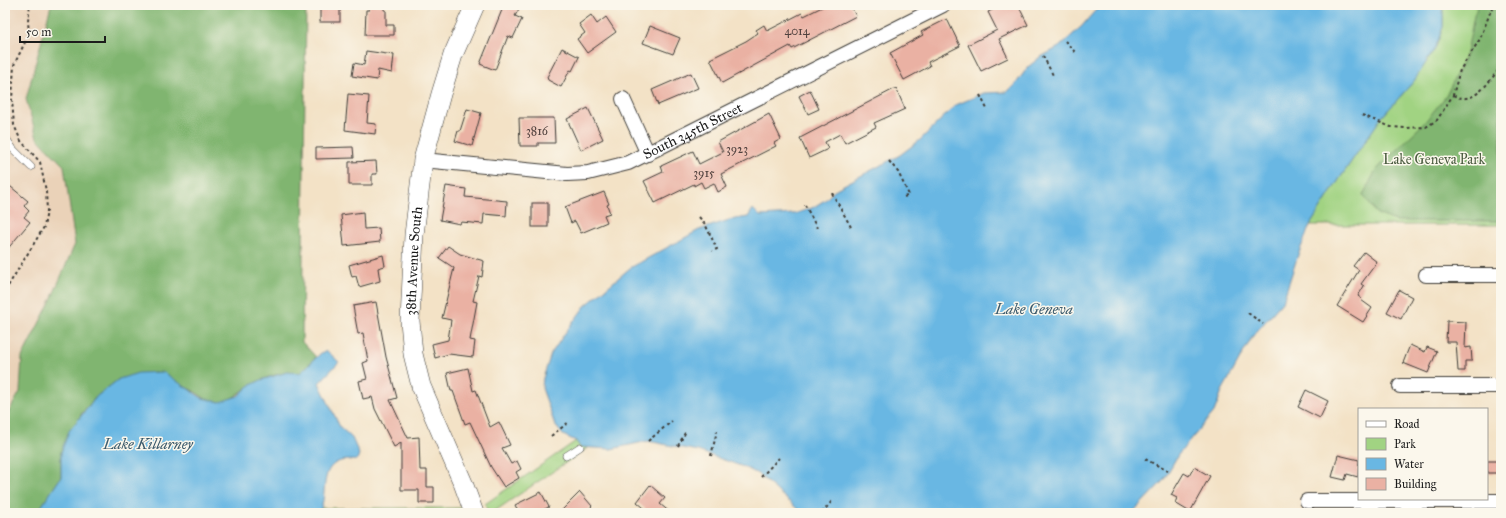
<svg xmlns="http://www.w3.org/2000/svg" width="1506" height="518" viewBox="0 0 1506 518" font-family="'IM FELL Great Primer',serif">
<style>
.built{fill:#ead2b8}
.green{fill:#a1d382;stroke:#5e784f}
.forest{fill:#80b570;stroke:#4e6846}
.water{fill:#69b7e3;stroke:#426a80}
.building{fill:#eab1a3}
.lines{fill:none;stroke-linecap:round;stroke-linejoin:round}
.lane-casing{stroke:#3c3a36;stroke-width:8}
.street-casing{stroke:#3c3a36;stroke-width:16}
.secondary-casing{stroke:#3c3a36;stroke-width:20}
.path{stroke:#3c3a36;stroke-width:2;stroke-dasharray:3 3;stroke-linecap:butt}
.lane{stroke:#fff;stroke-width:7}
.street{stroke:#fff;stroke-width:14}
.secondary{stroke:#fff;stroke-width:19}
.labels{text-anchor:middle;stroke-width:3;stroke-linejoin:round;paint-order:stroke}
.number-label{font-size:12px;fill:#50413e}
.street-label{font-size:14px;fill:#1c1c1c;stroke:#fbf7ec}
.park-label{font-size:14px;fill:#4b5c40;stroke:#fbf7ec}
.water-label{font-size:15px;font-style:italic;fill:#3b5a6c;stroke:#fbf7ec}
</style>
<rect width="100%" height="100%" fill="#fbf7ec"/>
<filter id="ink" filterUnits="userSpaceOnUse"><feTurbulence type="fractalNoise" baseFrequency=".025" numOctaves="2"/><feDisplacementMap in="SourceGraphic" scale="8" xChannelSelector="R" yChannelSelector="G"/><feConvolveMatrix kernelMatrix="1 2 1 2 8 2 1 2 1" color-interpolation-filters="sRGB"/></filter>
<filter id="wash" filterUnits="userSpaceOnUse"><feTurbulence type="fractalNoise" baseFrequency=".012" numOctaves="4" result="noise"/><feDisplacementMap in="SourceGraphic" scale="16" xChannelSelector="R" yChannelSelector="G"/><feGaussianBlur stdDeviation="0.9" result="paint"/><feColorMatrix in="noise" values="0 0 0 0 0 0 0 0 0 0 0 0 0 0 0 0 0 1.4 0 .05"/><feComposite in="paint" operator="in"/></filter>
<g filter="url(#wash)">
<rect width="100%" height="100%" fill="#f3e2c6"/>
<polygon class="built" points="5,5 51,5 26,99 37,138 64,166 75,244 50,302 22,357 20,392 5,418"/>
<g class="green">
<polygon points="1443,5 1501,5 1501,225 1310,225 1340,178 1381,118 1414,81 1435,49 1443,27"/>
<polygon points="576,441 580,447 589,447 492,513 488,513 485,504"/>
<polygon points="322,508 467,508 468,513 318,513"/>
</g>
<g class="forest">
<path d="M51,5H306L302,342L316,357L300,373C283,371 265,377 250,386C240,391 233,401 220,402C205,403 198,391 187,388C166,382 141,382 119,379L97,396L82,413L61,452V477L37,513H5V418L20,392L22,357L50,302L75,244L64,166L37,138L26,99Z"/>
<polygon points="1478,5 1501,5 1501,221 1396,221 1377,214 1363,195 1376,170 1424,123 1446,96 1467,52 1474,16"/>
</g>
<g class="water">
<polygon points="1100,5 1443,5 1443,27 1435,49 1414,81 1381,118 1340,178 1310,225 1298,255 1283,301 1252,337 1222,391 1214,412 1178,455 1163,481 1132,513 802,513 758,474 744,467 698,451 648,441 611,449 580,447 576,441 563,435 555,425 542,388 543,378 551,354 565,333 585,306 630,268 699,230 729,220 748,217 753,209 760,216 794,214 812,208 825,200 836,189 900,155 920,140 956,105 984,93 1007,92 1015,85 1028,67 1039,58 1059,47 1082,26"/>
<path d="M327,351L339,362L319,383L340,427L352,438L359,454L357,460C351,461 344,459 338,462C318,470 329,500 318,513H37L61,477V452L69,431L97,396L119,379L138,373L163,372L202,398L220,402L238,396L249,386L261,380L287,372L300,373L321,353Z"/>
</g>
<g id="blocks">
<g class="building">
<rect x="320" y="5" width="20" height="17"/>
<polygon points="369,5 384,5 384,10 386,10 386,25 394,25 394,35 365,35 366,10 369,10"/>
<polygon points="504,5 521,5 515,16 522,19 513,38 508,36 495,70 480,64"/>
<polygon points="826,5 850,5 856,16 792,49 790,46 722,83 710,59 746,41 758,33 756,30 764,25 767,31 802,13 804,16"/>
<polygon points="1002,5 1006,5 1007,9 1018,5 1028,25 999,39 1008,58 981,71 968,45 997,30 988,12"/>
<polygon points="591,15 597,24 606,17 616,32 587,53 577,39 585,33 579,24"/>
<polygon points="947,19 960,46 928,62 930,66 904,80 890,53 923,35 921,32"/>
<polygon points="650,26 680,38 673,54 643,43"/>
<polygon points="562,48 579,57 572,71 570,70 561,87 548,80 547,77"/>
<polygon points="366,51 394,55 392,73 378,70 377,80 352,76 354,63 364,65"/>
<polygon points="691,73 698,88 658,105 652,90"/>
<polygon points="896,88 905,109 874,123 876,127 845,143 840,134 825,142 828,149 809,158 800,138"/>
<polygon points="810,90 819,109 808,114 799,96"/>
<polygon points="348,94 369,96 367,123 376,124 375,134 345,130"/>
<polygon points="588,108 603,139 581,150 567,119"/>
<polygon points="467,109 481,113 472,146 455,141 458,131 460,131"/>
<polygon points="769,114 781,139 774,143 776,146 721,174 727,187 718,192 714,183 704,188 701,182 694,186 694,184 655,203 644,181 663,172 661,166 693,151 699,164 723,152 718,142"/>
<polygon points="519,118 554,118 555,143 538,143 538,146 520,146"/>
<polygon points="353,147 354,158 316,159 316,148"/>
<polygon points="376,161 377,174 372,174 372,185 349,185 349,162"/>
<polygon points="5,182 28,201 24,206 29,211 24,217 30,222 5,252"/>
<polygon points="446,186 466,189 465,197 507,201 506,216 484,214 483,224 461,222 460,224 440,220"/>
<polygon points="604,192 609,204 607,205 610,213 604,215 607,222 581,233 575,221 571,223 565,207"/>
<rect x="532" y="203" width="16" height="24"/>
<polygon points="363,212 364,229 379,228 380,242 344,246 341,215"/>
<polygon points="448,246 460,254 484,261 482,277 479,276 473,301 477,302 470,340 475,341 473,357 449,354 435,358 432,344 448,340 451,320 442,318 454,268 439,258"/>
<polygon points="1364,252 1377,262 1361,284 1364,286 1358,296 1362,299 1361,300 1372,308 1363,322 1337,306 1359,270 1353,266"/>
<polygon points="383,255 385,266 378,268 380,281 359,287 356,276 352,277 349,265"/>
<polygon points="1399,290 1412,297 1401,319 1387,312"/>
<polygon points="376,302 386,357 397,398 390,400 408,438 419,437 420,470 427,470 427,487 434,487 434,503 419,503 419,490 401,490 401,443 394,447 375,409 372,397 363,399 359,381 367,379 363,363 368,361 363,333 358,334 353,306"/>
<polygon points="1447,321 1466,322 1465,348 1471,347 1472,361 1465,361 1465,371 1458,371 1456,342 1446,342"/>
<polygon points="1410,345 1425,352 1427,347 1437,351 1428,373 1403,363"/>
<polygon points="468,368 473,391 476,390 490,427 499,422 510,445 502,448 511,464 517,461 521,469 516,472 519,478 504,487 491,467 470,422 465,424 453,391 451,391 447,373"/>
<polygon points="1306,390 1328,401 1320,418 1298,407"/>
<polygon points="1338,455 1359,460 1358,477 1347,474 1345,480 1332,477"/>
<rect x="1487" y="461" width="14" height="12"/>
<polygon points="1194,467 1210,476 1190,512 1175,503 1177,498 1171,495 1184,473 1189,476"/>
<polygon points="650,485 665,498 660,504 671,513 650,513 637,502"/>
<polygon points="541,492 549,507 536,513 519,513 515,505"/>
<polygon points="580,492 592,506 585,513 559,513"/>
</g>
</g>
</g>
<g filter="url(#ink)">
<use href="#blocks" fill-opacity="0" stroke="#3c3a36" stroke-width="1"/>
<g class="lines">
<g class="lane-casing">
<g id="lane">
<polyline points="5,137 13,149 31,167"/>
<polyline points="566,456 580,447"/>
</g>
</g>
<g class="street-casing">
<g id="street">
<polyline points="623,99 648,154"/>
<path id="s1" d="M423,160L567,174L588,173L628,163L943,5"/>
<polyline points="1426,275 1501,275"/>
<polyline points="1400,386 1501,386"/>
<polyline points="1307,501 1501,501"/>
</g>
</g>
<g class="secondary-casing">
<g id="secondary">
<path id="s2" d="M474,513L463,483L421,386L413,354L410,321L414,235L423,160L441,94L453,55L475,5"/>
</g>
</g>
<g class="path">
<polyline points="1065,41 1076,53"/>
<polyline points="1043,56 1054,77"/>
<polyline points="980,95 987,109"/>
<path d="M1453,95C1474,107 1488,82 1501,67"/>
<polyline points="1362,115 1391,127 1405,128 1426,127 1437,120 1453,95 1460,70 1480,39 1493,5"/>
<polyline points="889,161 898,172 909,195 904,197"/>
<polyline points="832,193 851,227"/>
<polyline points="805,205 817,228"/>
<polyline points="699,217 705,224 717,249 712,251"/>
<polyline points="5,291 44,227 47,211 46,191 40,162 21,141 14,125 12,100 14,65 29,34 28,21 30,5"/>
<polyline points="1248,313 1263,324"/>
<polyline points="551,436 569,422"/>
<polyline points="648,441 672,421"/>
<polyline points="678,446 686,431"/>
<polyline points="711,456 717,431"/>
<polyline points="1145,459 1168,471"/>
<polyline points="761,477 779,458"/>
<polyline points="822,513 832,501"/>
</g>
<use href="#lane" class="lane"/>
<use href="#street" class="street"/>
<use href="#secondary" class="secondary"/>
</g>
</g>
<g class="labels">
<g class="number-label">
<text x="797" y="35">4014</text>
<text x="537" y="135">3816</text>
<text x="737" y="153">3923</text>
<text x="704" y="177">3915</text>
</g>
<g class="street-label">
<text dy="5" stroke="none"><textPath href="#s1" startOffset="279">South 345th Street</textPath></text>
<text dy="5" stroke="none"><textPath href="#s2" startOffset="264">38th Avenue South</textPath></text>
</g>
<g class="park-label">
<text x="1434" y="164">Lake Geneva Park</text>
</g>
<g class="water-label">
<text x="1034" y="314">Lake Geneva</text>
<text x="148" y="449">Lake Killarney</text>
</g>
</g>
<rect width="1506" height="518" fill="none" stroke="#fbf7ec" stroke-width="20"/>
<rect x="1358" y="408" width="130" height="92" fill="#fbf7ec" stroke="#a29f99"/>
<rect x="1366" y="421" width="20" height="6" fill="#ffffff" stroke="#a29f99"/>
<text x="1394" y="428" font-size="12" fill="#1c1c1c">Road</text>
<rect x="1366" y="438" width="20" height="12" fill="#a1d382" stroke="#a29f99"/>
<text x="1394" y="448" font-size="12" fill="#1c1c1c">Park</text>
<rect x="1366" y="458" width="20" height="12" fill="#69b7e3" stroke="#a29f99"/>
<text x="1394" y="468" font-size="12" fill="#1c1c1c">Water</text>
<rect x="1366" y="478" width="20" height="12" fill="#eab1a3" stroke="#a29f99"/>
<text x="1394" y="488" font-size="12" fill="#1c1c1c">Building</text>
<path d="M20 36v6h85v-6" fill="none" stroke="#1c1c1c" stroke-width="2"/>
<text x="26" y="36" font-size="12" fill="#1c1c1c" stroke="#fbf7ec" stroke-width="3" paint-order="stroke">50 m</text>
</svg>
